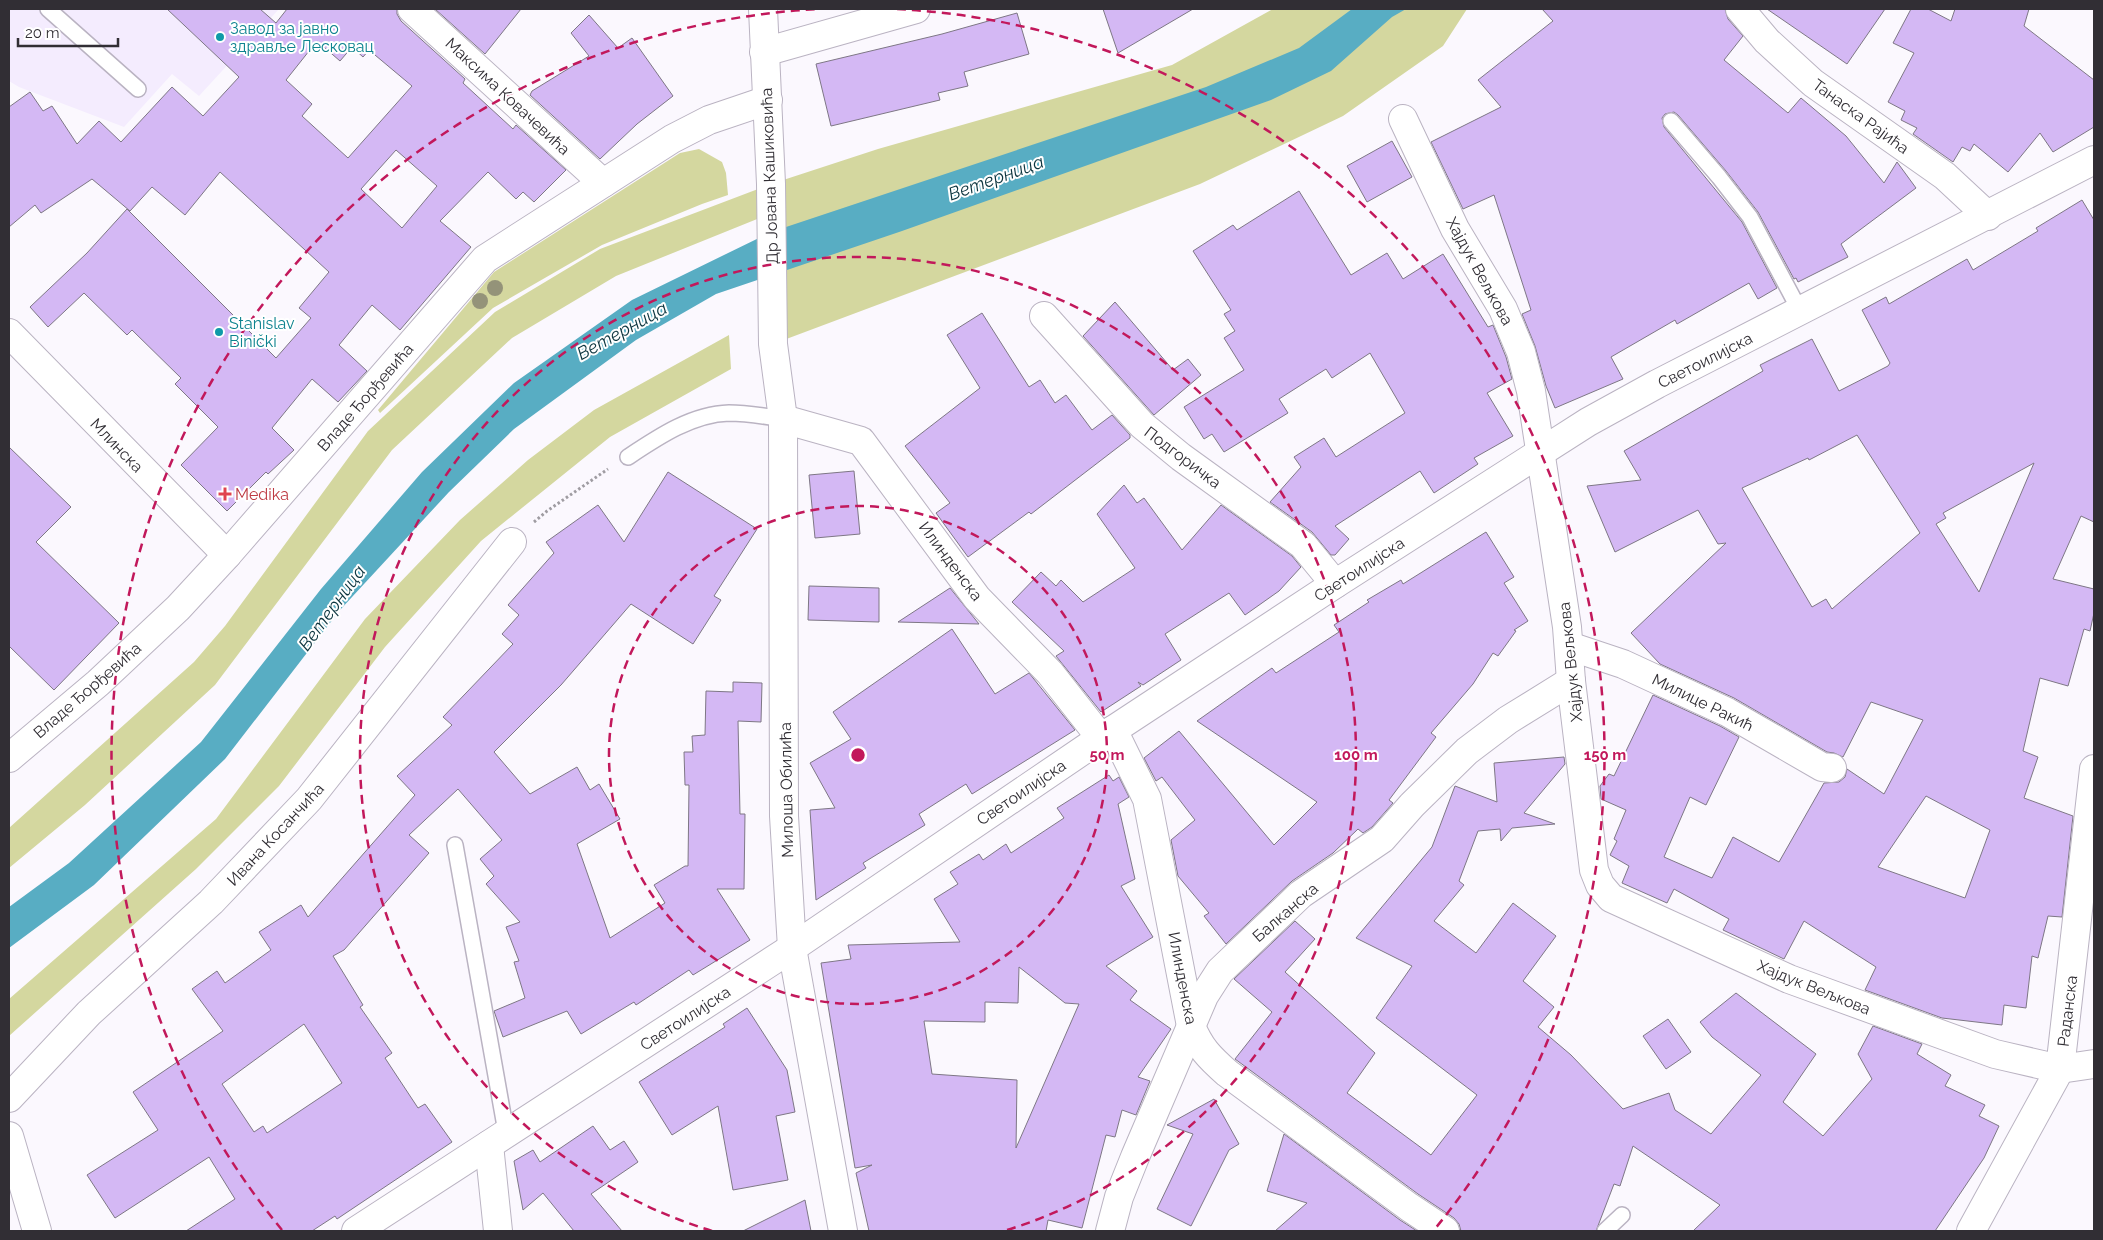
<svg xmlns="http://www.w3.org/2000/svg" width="2103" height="1240" viewBox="0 0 2103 1240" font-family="Raleway,sans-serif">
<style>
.built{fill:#f4ecfe}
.green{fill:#d4d79f}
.water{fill:#58adc3}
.building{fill:#d4b8f4;stroke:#7e7785;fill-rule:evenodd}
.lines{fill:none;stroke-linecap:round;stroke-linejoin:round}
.lane-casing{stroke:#bab3c2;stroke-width:18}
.street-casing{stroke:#bab3c2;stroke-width:30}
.secondary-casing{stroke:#bab3c2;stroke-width:30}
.path{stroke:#9f9ca2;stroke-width:3;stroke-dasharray:2.5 2.5;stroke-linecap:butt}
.lane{stroke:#fff;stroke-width:15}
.street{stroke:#fff;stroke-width:28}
.secondary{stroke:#fff;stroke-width:28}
.tree{fill:#949379}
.ring{fill:none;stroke:#c2185b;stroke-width:2.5;stroke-dasharray:9 6}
.culture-dot{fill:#0f9aa8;stroke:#fff;stroke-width:2}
.health-dot{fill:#e0444e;stroke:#fff;stroke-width:2}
.labels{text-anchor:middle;stroke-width:4;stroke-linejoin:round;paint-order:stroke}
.culture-label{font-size:16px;fill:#0d838f;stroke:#fff;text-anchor:start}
.street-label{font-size:16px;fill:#312e34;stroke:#fff}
.health-label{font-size:16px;fill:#be3a42;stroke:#fff;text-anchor:start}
.water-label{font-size:18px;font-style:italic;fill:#0b343e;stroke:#fff}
.centre{fill:#c2185b;stroke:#fff;stroke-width:2.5}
.ring-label{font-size:15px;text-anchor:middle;font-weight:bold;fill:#c2185b;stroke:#fff;stroke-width:4;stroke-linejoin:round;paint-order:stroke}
</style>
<rect width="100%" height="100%" fill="#fbf8fe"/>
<polygon class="built" points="9,9 279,9 199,96 172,74 124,127 19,87 9,81"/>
<g class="green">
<polygon points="1273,9 1467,9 1443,46 1343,116 1200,184 773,344 767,215 616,276 512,338 392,450 215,685 85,805 9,868 9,828 194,662 225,626 368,431 495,312 600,249 771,184 878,149 1172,65"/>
<polygon points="699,149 722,162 726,173 728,195 702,204 602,245 493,308 380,413 378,410 494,272 680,153"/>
<polygon points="729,335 731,369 610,437 481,541 385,647 279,786 196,869 9,1036 9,999 216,819 365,619 460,520 528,460 594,410"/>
</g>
<polygon class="water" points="1352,9 1406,9 1392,17 1331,71 1271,100 902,231 716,294 636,340 514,429 449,492 340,610 225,759 94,885 9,948 9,907 69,863 201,742 321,589 422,472 514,383 632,300 771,232 1206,87 1299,48"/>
<g class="building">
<path d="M167,9H260L276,23L287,9H397V14L401,21L465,79L463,83L513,129L516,125L566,170L534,202L523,192L516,199L488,172L440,221L471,247L400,330L372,305L339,345L367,371L338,402L312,379L272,428L294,450L268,474L266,472L227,511L181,465L218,427L175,384L181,378L132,330L127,335L84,293L48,327L30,307L87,253L127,209L276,358L311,318L299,308L329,272L220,172L185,215L152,187L130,211L92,179L41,213L35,205L9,227V107L30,92L43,111L52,106L77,144L99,121L121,142L172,87L203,116L239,77ZM317,41L340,61L352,47L363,57L369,50L412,86L348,158L302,116L312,104L286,80ZM396,150L437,186L402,228L361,189Z"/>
<polygon points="435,9 521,9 485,54"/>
<polygon points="1103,9 1193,9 1118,53"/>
<polygon points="1542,9 1725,9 1728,19 1743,36 1724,60 1788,113 1801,98 1846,136 1884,183 1897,162 1916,188 1841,244 1848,257 1798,282 1796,278 1794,279 1758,212 1726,171 1678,115 1674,112 1665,114 1662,118 1664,127 1742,222 1777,288 1758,299 1749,283 1677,324 1675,320 1611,357 1623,379 1555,408 1546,386 1535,346 1522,314 1531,310 1494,195 1463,209 1431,142 1501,107 1478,80 1553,21"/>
<polygon points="1767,9 1885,9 1847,64"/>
<polygon points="1911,9 1928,9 1951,21 1955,9 2029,9 2024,26 2094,80 2094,127 2053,152 2040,133 2008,172 1974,144 1970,151 1962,147 1953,162 1913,134 1917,128 1901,120 1905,111 1888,102 1914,53 1893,43"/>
<polygon points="1017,13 1029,54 964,72 968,86 938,93 940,100 831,126 816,64 942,34"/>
<polygon points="589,15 618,48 632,38 673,96 637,124 600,159 530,95 532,91 589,56 571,33"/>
<polygon points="1392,141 1412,177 1367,202 1347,166"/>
<polygon points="1299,191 1351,275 1387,253 1403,279 1443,254 1488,327 1493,325 1506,357 1512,379 1487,393 1513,436 1474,458 1478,464 1434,493 1420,471 1335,526 1349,539 1335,555 1331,555 1312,532 1270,502 1301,467 1294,457 1324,438 1336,457 1405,413 1370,353 1332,378 1326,369 1279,399 1288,413 1224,452 1212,434 1204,439 1184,407 1244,370 1224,338 1235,331 1224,314 1231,310 1193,251 1233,225 1237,230"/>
<path d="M2082,200L2094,220V522L2081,516L2053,579L2094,589V613L2090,631L2084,629L2068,686L2040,678L2023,751L2038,757L2024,798L2073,816L2062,917L2048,916L2038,958L2032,956L2026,1008L2004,1005L2002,1025L1942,1018L1865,990L1876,967L1804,921L1784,959L1723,930L1729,919L1674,889L1667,903L1622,883L1629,866L1610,855L1617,841L1614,839L1626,810L1601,799L1600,786L1609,774L1614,776L1653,695L1720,726L1739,737L1706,805L1690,797L1664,857L1712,878L1733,837L1779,862L1824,783L1839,782L1845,777L1847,769L1884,794L1923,720L1871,702L1843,757L1834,753L1827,752L1734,698L1660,664L1631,633L1726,543L1718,544L1698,510L1615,552L1587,486L1641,480L1624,451L1763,371L1760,365L1812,339L1839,391L1888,366L1890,363L1862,310L1886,297L1889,304L1967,259L1973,270L2038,231L2036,228ZM1857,435L1920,533L1832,609L1826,599L1812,607L1742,488L1808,458L1809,460ZM2034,463L1979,592L1936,524L1946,518L1943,513ZM1926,796L1990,830L1965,898L1878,867Z"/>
<polygon points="1115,302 1173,370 1188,359 1201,375 1154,415 1083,336"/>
<polygon points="982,313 1029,387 1040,380 1055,403 1066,395 1092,430 1112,415 1130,435 1130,438 1031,514 1029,512 968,557 936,513 950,503 905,446 980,388 947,335"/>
<polygon points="9,447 71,507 36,542 119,623 54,690 9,646"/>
<polygon points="854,471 860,534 815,538 809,475"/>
<path d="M668,472L757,529L714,596L721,600L693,644L631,604L561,685L494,752L530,794L577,767L590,790L599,784L620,819L577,844L610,938L665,903L654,885L685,866H688L689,785H685L684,752H693L692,736L705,735L706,691L733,692V682L762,683L761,722L738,721L740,814H745L744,889H717L750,940L693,975L689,970L636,1005L634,1002L581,1034L567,1011L503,1037L494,1011L525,998L514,962L519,961L506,927L520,922L486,884L494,876L480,859L502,840L458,789L409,835L429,853L344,950L333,956L363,1005L360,1007L392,1053L385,1058L418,1108L425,1104L452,1142L337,1219L335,1216L312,1231H186L235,1199L209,1157L115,1218L87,1175L158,1130L133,1092L223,1031L192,989L217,971L225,983L271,950L259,932L301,905L308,917L415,795L397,776L452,725L443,717L513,644L502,634L519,615L508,605L554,553L546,542L598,505L624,542ZM304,1024L342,1083L267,1133L263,1126L254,1132L222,1084Z"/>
<polygon points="1124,485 1137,503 1144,498 1182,550 1221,505 1292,556 1301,567 1279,591 1245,615 1229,593 1165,634 1181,660 1143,685 1138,682 1141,686 1101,712 1056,656 1064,651 1012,602 1041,572 1056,586 1061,580 1083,602 1135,568 1097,514"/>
<polygon points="1486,532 1514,577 1504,583 1528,621 1514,630 1516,631 1498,656 1493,653 1473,684 1431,733 1436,737 1389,800 1393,803 1372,827 1363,833 1358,829 1333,853 1292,881 1226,944 1204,916 1209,913 1178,876 1171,840 1195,820 1162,777 1156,781 1144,758 1179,731 1274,845 1317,802 1197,721 1272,668 1276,673 1339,632 1334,625 1369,602 1367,600 1401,580 1403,584"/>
<polygon points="809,586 879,588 879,622 808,620"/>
<polygon points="950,588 979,624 898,622"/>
<polygon points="952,629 995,694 1029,673 1075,730 972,794 966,784 919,814 925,825 863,863 866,868 816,900 810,810 835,808 810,763 851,739 833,712"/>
<polygon points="1564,757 1565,764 1524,813 1555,824 1512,828 1501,841 1500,829 1478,831 1459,881 1464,885 1434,921 1476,953 1513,903 1556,936 1523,981 1554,1007 1538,1027 1571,1055 1623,1109 1669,1093 1675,1110 1711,1134 1761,1075 1712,1037 1700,1022 1736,993 1816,1054 1783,1102 1823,1136 1872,1079 1858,1054 1873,1026 1922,1044 1917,1054 1951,1075 1945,1086 1985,1105 1979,1116 1999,1126 1984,1158 1935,1231 1693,1231 1720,1205 1633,1146 1620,1186 1614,1184 1596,1231 1461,1231 1459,1224 1454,1218 1418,1194 1235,1059 1272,1012 1234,979 1295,921 1315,939 1285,972 1375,1053 1347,1093 1431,1155 1477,1095 1376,1018 1412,966 1356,938 1432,847 1455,786 1497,802 1494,763"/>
<path d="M1109,775L1113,781L1119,777L1129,797L1118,804L1135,879L1121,886L1153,937L1106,966L1137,991L1130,1000L1171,1029L1138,1077L1150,1081L1136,1115L1122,1110L1115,1137L1106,1135L1082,1228L1048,1220L1046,1231H869L856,1173L872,1165L855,1168L821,963L851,959L848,945L960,942L934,899L958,884L950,872L979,854L983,860L1006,844L1011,853L1064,818L1057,808ZM1019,967L1065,1003L1079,1004L1016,1148L1017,1080L932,1074L924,1021L985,1022V1002L1018,1003Z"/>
<polygon points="747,1008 787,1070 795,1112 776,1116 788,1180 733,1190 718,1106 672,1135 639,1082 725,1027 723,1024"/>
<polygon points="1668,1019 1691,1052 1666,1069 1643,1036"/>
<polygon points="1214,1099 1239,1144 1229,1150 1191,1226 1157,1209 1193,1134 1167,1125"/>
<polygon points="593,1126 610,1150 624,1141 638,1162 591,1194 622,1231 574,1231 543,1193 523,1210 514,1161 533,1150 540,1162"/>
<polygon points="1284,1134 1400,1220 1417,1231 1275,1231 1307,1203 1267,1191"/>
<polygon points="805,1200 811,1231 743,1231"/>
</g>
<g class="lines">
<g class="lane-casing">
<g id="lane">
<polyline points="48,9 138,89"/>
<polyline points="1671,121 1719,177 1750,217 1800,311"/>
<path d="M628,457C658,437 692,414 729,413C747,413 765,416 783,419"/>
<polyline points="455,845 506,1132"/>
<polyline points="1605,1231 1622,1215"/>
</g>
</g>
<g class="street-casing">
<g id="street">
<polyline points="412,9 603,183"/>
<polyline points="1740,9 1767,41 1813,83 1945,176 1988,216"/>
<polyline points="764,52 916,9"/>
<polyline points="1403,119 1455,229 1503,309 1521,352 1531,391 1567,627 1571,681 1594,870 1600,885 1611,898 1789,979 1995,1054 2060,1069 2094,1064"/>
<polyline points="1044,316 1142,425 1181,457 1303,545 1335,584"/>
<polyline points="9,333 227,555"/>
<polyline points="783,419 861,441 977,598 1050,673 1101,738"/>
<polyline points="1569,646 1623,664 1727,712 1822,767 1832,768"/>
<path d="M1113,730L1147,799L1191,1026C1200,1048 1209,1057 1227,1073L1409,1207L1445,1231"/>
<polyline points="9,758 98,683 178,608 227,555 485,259 672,139 709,120 768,100"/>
<polyline points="792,948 843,1231"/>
<polyline points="9,1098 89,1013 211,902 309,799 512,542"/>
<polyline points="9,1136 37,1231"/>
<polyline points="489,1145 498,1231"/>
<polyline points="1110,1231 1119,1197 1135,1157 1204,996 1220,971 1301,894 1382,839 1412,805 1467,751 1508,720 1571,681"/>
<polyline points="1971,1231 2060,1069 2094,769"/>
</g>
</g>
<g class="secondary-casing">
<g id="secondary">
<polyline points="763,9 771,184 773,344 783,419 784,816 792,948"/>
<polyline points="356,1231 792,948 1101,738 1335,584 1588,422 1657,384 2094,160"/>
</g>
</g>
<polyline class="path" points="534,522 547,511 608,469"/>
<use href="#lane" class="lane"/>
<use href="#street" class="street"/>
<use href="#secondary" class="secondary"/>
</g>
<g class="tree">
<circle cx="495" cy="288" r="8"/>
<circle cx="480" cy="301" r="8"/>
</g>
<g class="ring">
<circle cx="858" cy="755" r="249"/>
<path d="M712 1231A498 498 0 1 1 1004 1231"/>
<path d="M282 1230A747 747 0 0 1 819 9M897 9A747 747 0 0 1 1434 1230"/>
</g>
<g class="culture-dot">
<circle cx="220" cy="37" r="5"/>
<circle cx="219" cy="332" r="5"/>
</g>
<path class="health-dot" d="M222.5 486.5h5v5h5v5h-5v5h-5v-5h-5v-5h5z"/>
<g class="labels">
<g class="culture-label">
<text x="230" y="34">Завод за јавно<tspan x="230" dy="18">здравље Лесковац</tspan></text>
<text x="229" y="329">Stanislav<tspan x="229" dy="18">Binički</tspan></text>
</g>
<g class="street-label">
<text transform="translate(508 96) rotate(43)" y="6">Максима Ковачевића</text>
<text transform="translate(1861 116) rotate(36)" y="6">Танаска Рајића</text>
<text transform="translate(769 176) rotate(-92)" y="6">Др Јована Кашиковића</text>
<text transform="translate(1480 271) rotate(61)" y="6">Хајдук Вељкова</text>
<text transform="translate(1705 360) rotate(-27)" y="6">Светоилијска</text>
<text transform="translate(365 397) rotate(-49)" y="6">Владе Ђорђевића</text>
<text transform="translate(117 445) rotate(46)" y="6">Млинска</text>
<text transform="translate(1183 457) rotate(37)" y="6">Подгоричка</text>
<text transform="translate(951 561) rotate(53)" y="6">Илинденска</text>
<text transform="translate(1359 569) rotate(-33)" y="6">Светоилијска</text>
<text transform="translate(1570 662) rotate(-96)" y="6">Хајдук Вељкова</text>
<text transform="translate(87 690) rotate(-41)" y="6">Владе Ђорђевића</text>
<text transform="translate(1703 702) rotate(26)" y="6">Милице Ракић</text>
<text transform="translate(786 790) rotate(-91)" y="6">Милоша Обилића</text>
<text transform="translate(1021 792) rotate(-34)" y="6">Светоилијска</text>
<text transform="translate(275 834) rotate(-47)" y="6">Ивана Косанчића</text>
<text transform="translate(1285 912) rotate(-41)" y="6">Балканска</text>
<text transform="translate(1183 978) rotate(79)" y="6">Илинденска</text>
<text transform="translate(1814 987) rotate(22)" y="6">Хајдук Вељкова</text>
<text transform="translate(2067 1011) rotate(-83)" y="6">Раданска</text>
<text transform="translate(685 1018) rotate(-33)" y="6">Светоилијска</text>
</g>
<g class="health-label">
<text x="235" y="500">Medika</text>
</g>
<g class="water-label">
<text transform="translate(996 178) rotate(-20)" y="6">Ветерница</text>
<text transform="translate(622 331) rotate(-29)" y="6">Ветерница</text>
<text transform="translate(332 608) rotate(-54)" y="6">Ветерница</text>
</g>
</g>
<circle cx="858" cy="755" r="8" class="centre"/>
<g class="ring-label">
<text x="1107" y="760">50 m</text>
<text x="1356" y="760">100 m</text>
<text x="1605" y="760">150 m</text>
</g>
<rect width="2103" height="1240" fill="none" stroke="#312e34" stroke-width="20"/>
<path d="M18 38v8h100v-8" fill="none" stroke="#312e34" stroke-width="2.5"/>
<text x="25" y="38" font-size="15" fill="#312e34" stroke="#ffffff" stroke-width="4" paint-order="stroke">20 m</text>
</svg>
